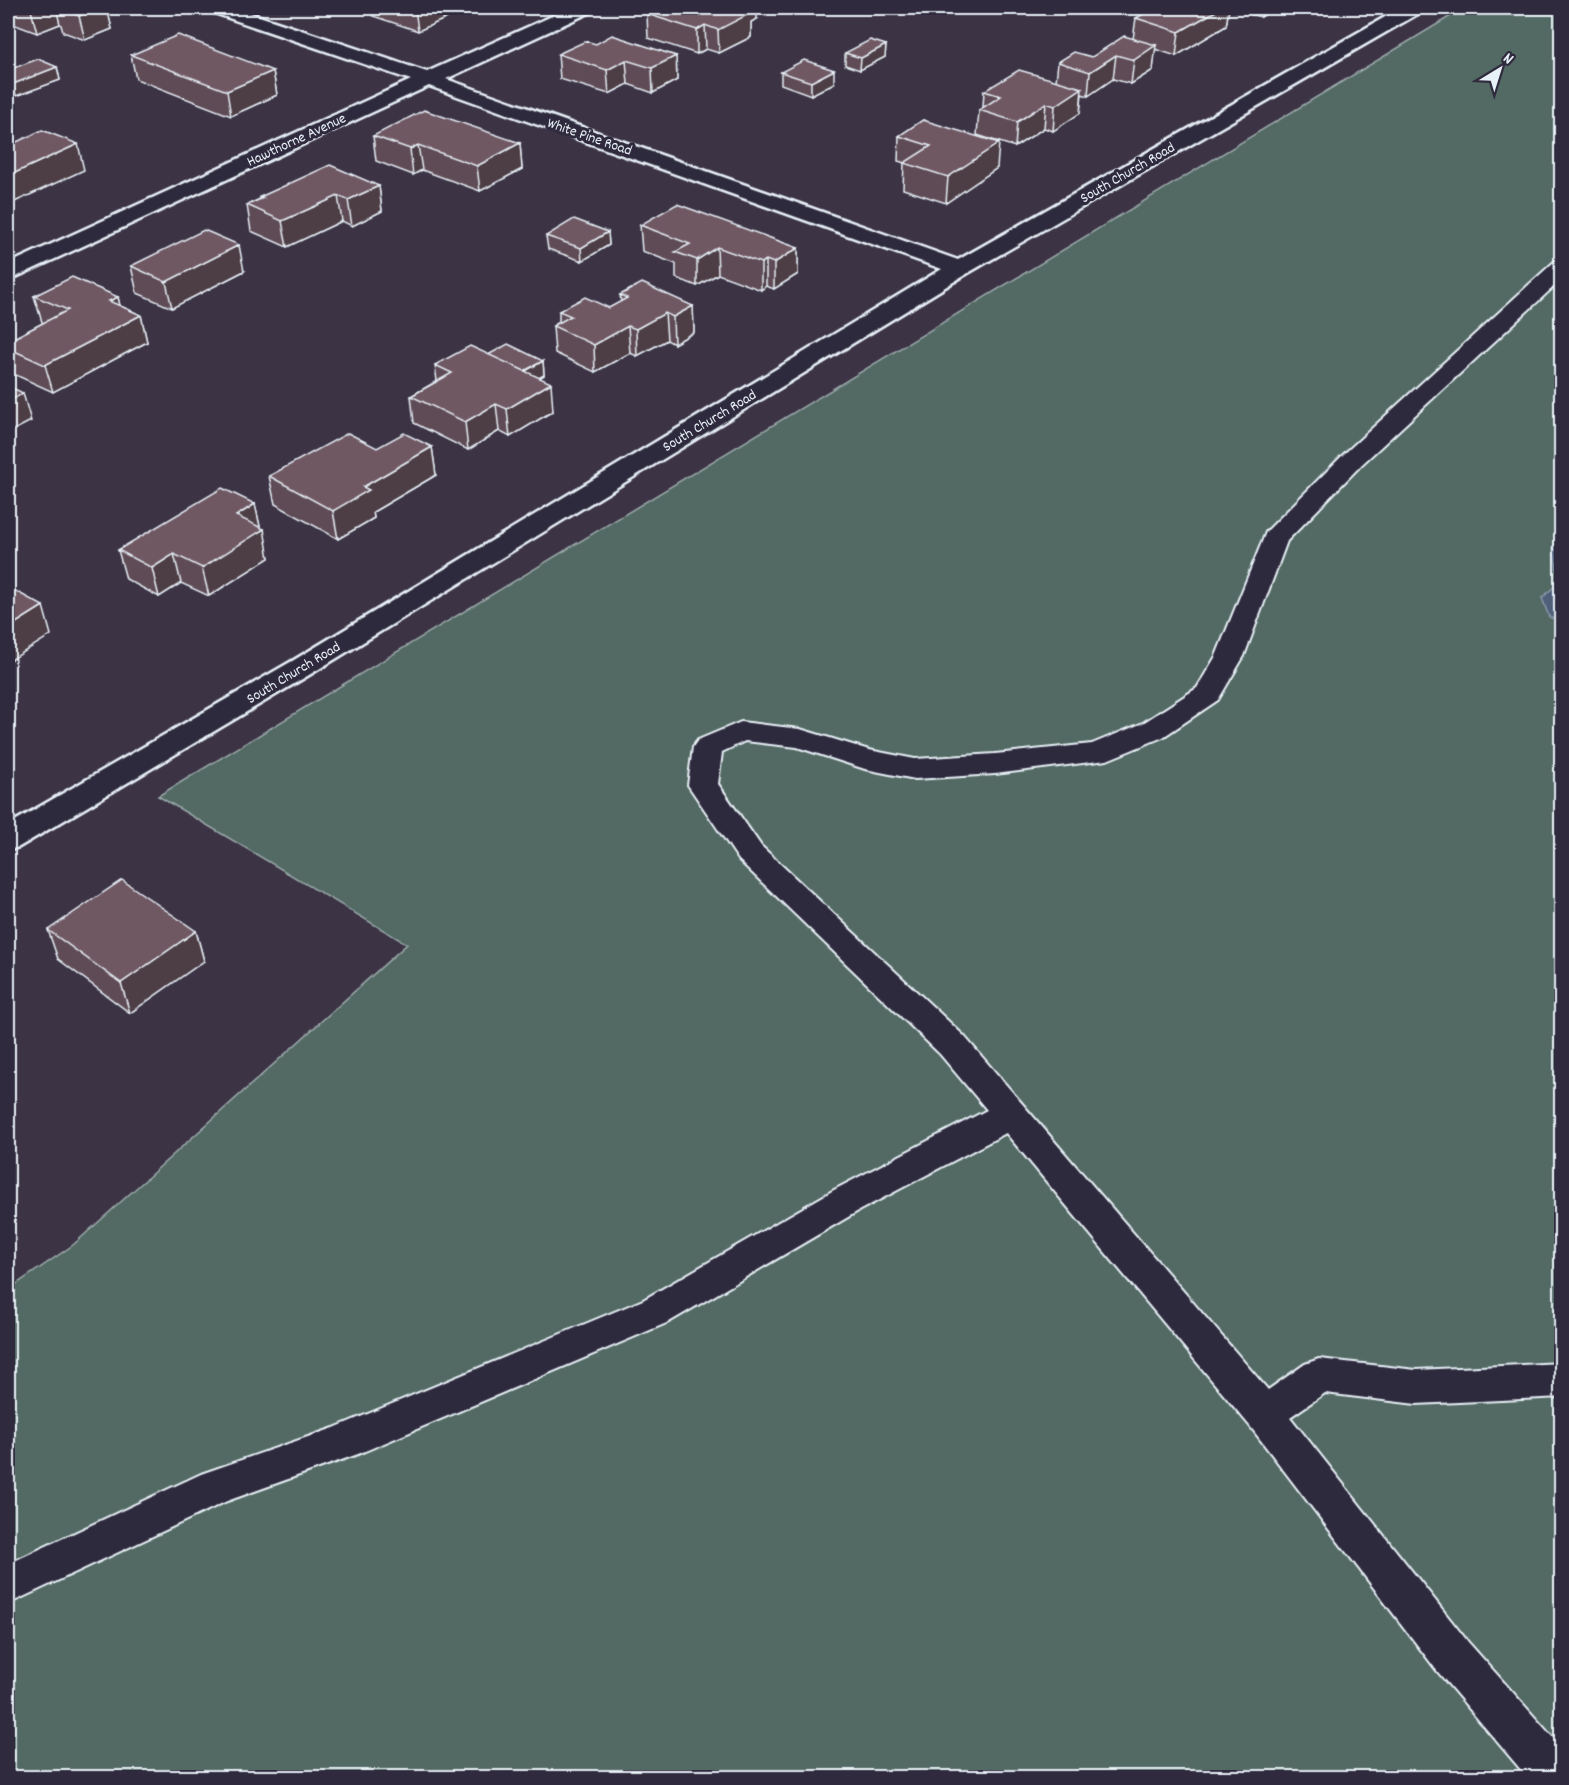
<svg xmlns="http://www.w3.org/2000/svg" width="1569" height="1785" viewBox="0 0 1569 1785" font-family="Dekko,sans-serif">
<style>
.green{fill:#536964;stroke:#9eadae;stroke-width:1.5}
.water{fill:#505e79;stroke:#8d99ac;stroke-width:1.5}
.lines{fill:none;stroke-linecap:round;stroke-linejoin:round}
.service-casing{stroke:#e8f1f8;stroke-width:4}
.minor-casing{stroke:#e8f1f8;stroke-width:5}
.service{fill:#2f2a3d;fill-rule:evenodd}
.minor{fill:#2f2a3d;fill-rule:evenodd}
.wall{fill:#5f4c55;stroke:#e8f1f8;stroke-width:1.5}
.shaded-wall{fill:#4e3e45;stroke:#e8f1f8;stroke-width:1.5}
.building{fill:#6f5863;stroke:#e8f1f8;stroke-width:1.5}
.labels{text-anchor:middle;stroke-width:6;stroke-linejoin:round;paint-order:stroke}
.far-street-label{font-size:15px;fill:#e8f1f8;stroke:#2f2a3d}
</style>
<rect width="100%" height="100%" fill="#3c3345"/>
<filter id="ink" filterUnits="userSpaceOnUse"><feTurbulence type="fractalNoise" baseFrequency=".0167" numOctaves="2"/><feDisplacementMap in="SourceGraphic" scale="12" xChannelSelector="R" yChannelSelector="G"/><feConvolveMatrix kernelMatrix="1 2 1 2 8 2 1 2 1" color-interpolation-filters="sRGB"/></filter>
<g filter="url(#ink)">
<polygon class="green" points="1464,8 1561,8 1561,1777 8,1777 8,1290 73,1245 407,944 158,796"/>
<polygon class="water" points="1561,532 1562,532 1561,622 1549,617 1542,598 1559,582 1553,548 1559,533"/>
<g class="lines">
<g class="service-casing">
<polygon id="service" points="1562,261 1562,279 1362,464 1287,541 1244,656 1218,700 1163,737 1107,760 995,774 915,779 865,769 797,747 745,741 722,752 718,784 761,846 964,1036 1268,1390 1305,1364 1319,1359 1416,1370 1562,1363 1562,1397 1416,1404 1325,1393 1290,1417 1468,1642 1562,1748 1562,1778 1528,1778 1438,1672 1250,1426 1006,1133 860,1210 669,1322 358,1454 227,1501 8,1604 8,1564 201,1474 334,1428 643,1300 834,1190 987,1110 940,1054 739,860 688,785 693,747 698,740 741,722 800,729 869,750 915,759 995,754 1092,744 1143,723 1197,688 1216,656 1266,532 1344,454 1554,262"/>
</g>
<g class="minor-casing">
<polygon id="minor" points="209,8 235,8 427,72 570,8 593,8 591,12 446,79 958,260 1401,8 1423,8 1421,12 968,273 314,672 19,847 8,850 8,825 294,660 942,269 429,86 16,277 8,279 8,264 411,80 211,12"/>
</g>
<use href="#service" class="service"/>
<use href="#minor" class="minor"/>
</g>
<g class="wall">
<polygon points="8,8 107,8 112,29 85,40 63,32 61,25 60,24 37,33 10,23 8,13"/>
<polygon points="372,8 451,8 446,10 447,18 418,31 373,16"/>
<polygon points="1155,8 1275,8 1261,17 1229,9 1226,26 1176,56 1155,49 1153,70 1131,84 1113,79 1088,96 1082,94 1080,113 1053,131 1044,128 1015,147 977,135 979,110 983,107 984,91 1056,81 1058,62 1092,57 1133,39 1136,18"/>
<polygon points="647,14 757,19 751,22 751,37 719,53 706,49 697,54 648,38"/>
<polygon points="596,44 676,56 677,80 653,93 628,84 609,94 560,79 558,54"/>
<polygon points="886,45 885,57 860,70 845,65 845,53"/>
<polygon points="131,55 273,71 277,95 231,116 136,79"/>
<polygon points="57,67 60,80 16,96 8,92 8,70"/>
<polygon points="781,72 834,83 811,95 781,84"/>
<polygon points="923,120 997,168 946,203 903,189 904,163 905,163 898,161 899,136"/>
<polygon points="373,136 520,143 522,169 480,191 422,170 413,175 376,161"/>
<polygon points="379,186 382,211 352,226 342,221 287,247 251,231 247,205 260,199 260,197"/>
<polygon points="640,225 798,248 798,274 774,289 766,286 761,290 718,274 697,286 676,278 676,264 642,251"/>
<polygon points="608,232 609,245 582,261 548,249 546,236"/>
<polygon points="131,266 244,271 172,308 137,293"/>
<polygon points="620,295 693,306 694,332 674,344 667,340 637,356 630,353 595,372 555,353 553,326 559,322 559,311 609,308 621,302"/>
<polygon points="34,296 118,297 120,306 141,315 147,342 53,392 9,372 8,368 8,341 43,323 42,322"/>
<polygon points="543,361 544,375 539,378 553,411 510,437 499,431 468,450 414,423 411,396 437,381 435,365"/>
<polygon points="432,447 436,475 373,512 374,518 338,539 275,504 269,476 377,448"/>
<polygon points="255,504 260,527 269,558 209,596 181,583 159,597 126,579 118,550"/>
<polygon points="48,930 196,931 204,961 130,1013 58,959"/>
</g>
<g class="shaded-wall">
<polygon points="37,8 56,8 60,24 37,33 31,10"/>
<polygon points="100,8 107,8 112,29 85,40 79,16"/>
<polygon points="415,8 451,8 446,10 447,18 418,31"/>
<polygon points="734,8 757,8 757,19 751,22 751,37 719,53 718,30"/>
<polygon points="1221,8 1229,8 1226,26 1176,56 1179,32"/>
<polygon points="1262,8 1275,8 1261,17"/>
<polygon points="705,25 706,49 697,54 697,30"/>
<polygon points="886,45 885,57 860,70 861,58"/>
<polygon points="1156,45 1153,70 1131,84 1134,60"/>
<polygon points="1116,55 1113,79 1088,96 1090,72"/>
<polygon points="676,56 677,80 653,93 652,68"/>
<polygon points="626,60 628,84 609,94 607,70"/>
<polygon points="57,67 60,80 16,96 13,84"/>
<polygon points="834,70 834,83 811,95 811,82"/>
<polygon points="273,71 277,95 231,116 227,91"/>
<polygon points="1082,88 1080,113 1053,131 1055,106"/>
<polygon points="1046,103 1044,128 1015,147 1017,122"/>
<polygon points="520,143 522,169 480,191 477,166"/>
<polygon points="999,143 997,168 946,203 948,177"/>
<polygon points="78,144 84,170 8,205 8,176"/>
<polygon points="418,145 422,170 413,175 410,149"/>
<polygon points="379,186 382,211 352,226 348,200"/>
<polygon points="338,196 342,221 287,247 282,221"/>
<polygon points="608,232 609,245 582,261 581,248"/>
<polygon points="239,245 244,271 172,308 166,282"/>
<polygon points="717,247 718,274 697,286 697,260"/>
<polygon points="798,248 798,274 774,289 774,263"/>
<polygon points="766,260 766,286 761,290 761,263"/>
<polygon points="118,297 124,324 109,301"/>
<polygon points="693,306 694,332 674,344 673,317"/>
<polygon points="665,313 667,340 637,356 636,329"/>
<polygon points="141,315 147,342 53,392 45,365"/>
<polygon points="628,326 630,353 595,372 594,345"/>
<polygon points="543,361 544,375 516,391 515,377"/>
<polygon points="551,383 553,411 510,437 507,409"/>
<polygon points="23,393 31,421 8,433 8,402"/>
<polygon points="496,404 499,431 468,450 465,422"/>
<polygon points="432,447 436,475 373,512 374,518 338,539 333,511 363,487"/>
<polygon points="255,504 261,531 264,529 269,558 209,596 202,568 236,516"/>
<polygon points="174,554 181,583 159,597 152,568"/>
<polygon points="43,606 51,635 8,662 8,628"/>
<polygon points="196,931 204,961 130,1013 121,983"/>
</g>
<g class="building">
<polygon points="26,8 37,8 31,10"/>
<polygon points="57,8 100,8 79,16"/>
<polygon points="660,8 734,8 751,13 718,30 705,25 697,30 647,14"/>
<polygon points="1155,8 1221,8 1179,32 1136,18"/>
<polygon points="178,35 273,71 227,91 131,55"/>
<polygon points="612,35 676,56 652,68 626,60 607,70 558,54 586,41 596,44"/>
<polygon points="1124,36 1156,45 1134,60 1116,55 1090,72 1058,62 1074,52 1092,57"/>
<polygon points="870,40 886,45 861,58 845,53"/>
<polygon points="38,59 57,67 13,84 8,81 8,70"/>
<polygon points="804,60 834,70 811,82 781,72"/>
<polygon points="1019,70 1082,88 1055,106 1046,103 1017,122 979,110 1001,96 984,91"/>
<polygon points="424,110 520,143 477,166 418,145 410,149 373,136"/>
<polygon points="923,120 999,143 948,177 904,163 931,146 899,136"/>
<polygon points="42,130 78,144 8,176 8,146"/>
<polygon points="330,165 379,186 348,200 338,196 282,221 247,205 263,198 260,197"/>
<polygon points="677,204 798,248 774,263 766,260 761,263 717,247 697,260 675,252 690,244 640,225"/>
<polygon points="574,219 608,232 581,248 546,236"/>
<polygon points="204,230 239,245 166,282 131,266"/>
<polygon points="72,277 118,297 109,301 141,315 45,365 8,348 8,341 68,310 34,296"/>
<polygon points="642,283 693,306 673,317 665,313 636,329 628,326 594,345 553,326 571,316 559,311 585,297 609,308 627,298 620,295"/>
<polygon points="508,344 543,361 524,371 488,355"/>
<polygon points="470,346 551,383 507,409 496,404 465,422 411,396 452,373 435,365"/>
<polygon points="8,386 23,393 8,402"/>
<polygon points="348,433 377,448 404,433 432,447 363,487 369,490 333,511 269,476"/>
<polygon points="222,488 255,504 236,516 264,529 202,568 174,554 152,568 118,550"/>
<polygon points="8,587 43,606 8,628"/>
<polygon points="122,880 196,931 121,983 48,930"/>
</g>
</g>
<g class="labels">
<g class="far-street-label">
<text transform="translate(590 136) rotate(19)" y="5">White Pine Road</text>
<text transform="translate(296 139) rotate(-25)" y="5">Hawthorne Avenue</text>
<text transform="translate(1127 172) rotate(-30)" y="5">South Church Road</text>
<text transform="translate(709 420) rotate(-31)" y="5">South Church Road</text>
<text transform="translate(293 672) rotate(-31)" y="5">South Church Road</text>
</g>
</g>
<rect width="1569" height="1785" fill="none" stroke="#2f2a3d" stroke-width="30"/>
<rect x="15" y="15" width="1539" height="1755" fill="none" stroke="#e8f1f8" stroke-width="2" filter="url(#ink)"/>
<g transform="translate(1500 69) rotate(38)" stroke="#2f2a3d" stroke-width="4.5" paint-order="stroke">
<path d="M0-4.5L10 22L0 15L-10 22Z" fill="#e8f1f8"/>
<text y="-9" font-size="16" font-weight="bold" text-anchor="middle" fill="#e8f1f8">N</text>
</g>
</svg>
